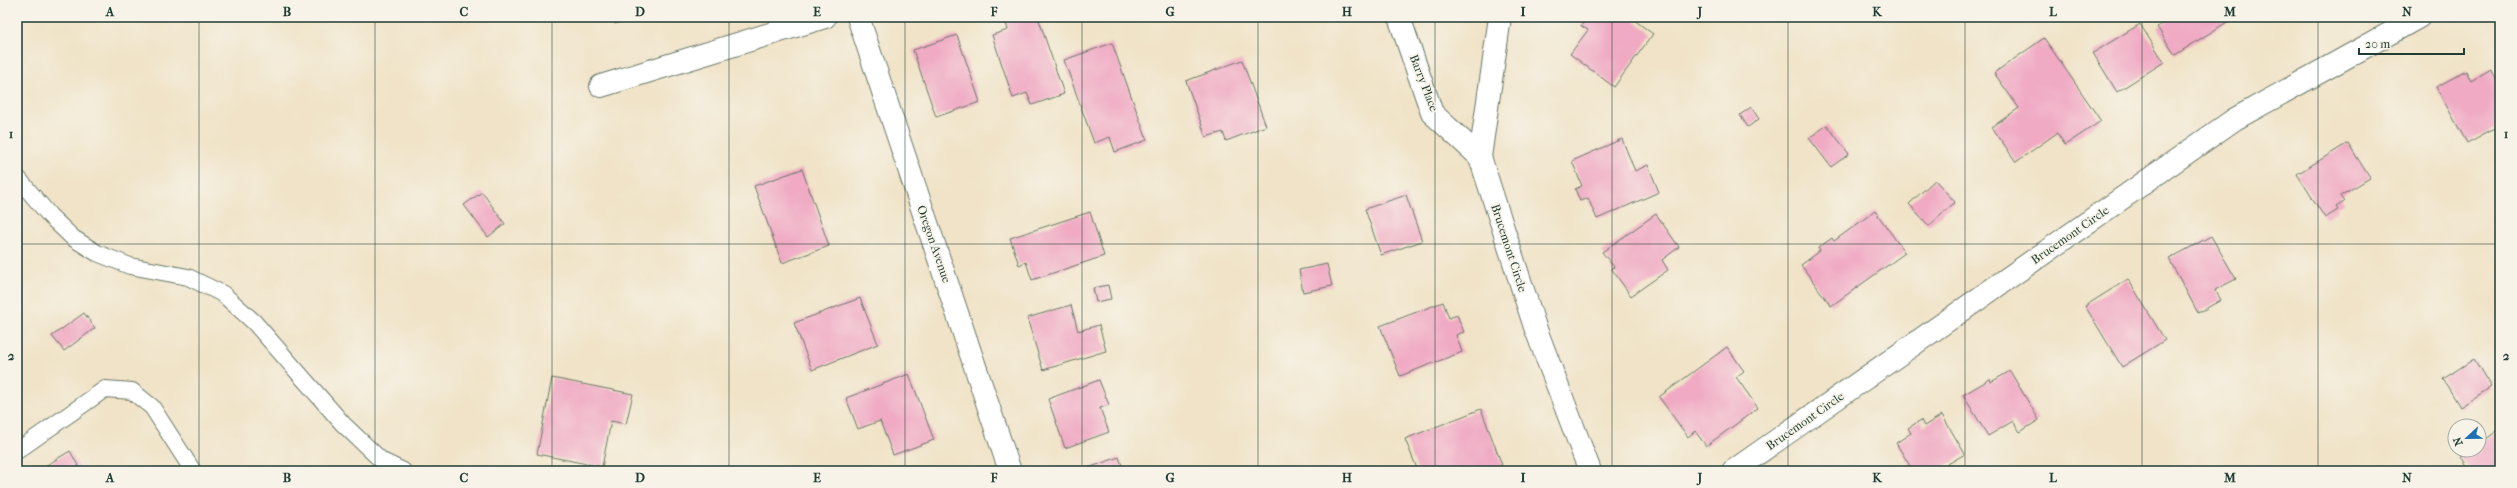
<svg xmlns="http://www.w3.org/2000/svg" width="2517" height="488" viewBox="0 0 2517 488" font-family="'IM FELL French Canon',serif">
<style>
.building{fill:#f0aac4}
.lines{fill:none;stroke-linecap:round;stroke-linejoin:round}
.service-casing{stroke:#687767;stroke-width:18}
.minor-casing{stroke:#687767;stroke-width:24}
.service{stroke:#fff;stroke-width:16}
.minor{stroke:#fff;stroke-width:22}
.grid{fill:none;stroke:#1f3d34;stroke-width:1;stroke-opacity:0.55}
.labels{text-anchor:middle;stroke-width:3.5;stroke-linejoin:round;paint-order:stroke}
.street-label{font-size:12px;fill:#1f3d34;stroke:#f7f3e8}
.neatline{fill:none;stroke:#1f3d34;stroke-width:1.5}
.grid-label{font-size:13px;text-anchor:middle;font-weight:bold;fill:#1f3d34}
</style>
<rect width="100%" height="100%" fill="#f7f3e8"/>
<filter id="ink" filterUnits="userSpaceOnUse"><feTurbulence type="fractalNoise" baseFrequency=".025" numOctaves="2"/><feDisplacementMap in="SourceGraphic" scale="8" xChannelSelector="R" yChannelSelector="G"/><feConvolveMatrix kernelMatrix="1 2 1 2 8 2 1 2 1" color-interpolation-filters="sRGB"/></filter>
<filter id="wash" filterUnits="userSpaceOnUse"><feTurbulence type="fractalNoise" baseFrequency=".012" numOctaves="4" result="noise"/><feDisplacementMap in="SourceGraphic" scale="16" xChannelSelector="R" yChannelSelector="G"/><feGaussianBlur stdDeviation="0.9" result="paint"/><feColorMatrix in="noise" values="0 0 0 0 0 0 0 0 0 0 0 0 0 0 0 0 0 1.4 0 .05"/><feComposite in="paint" operator="in"/></filter>
<g filter="url(#wash)">
<rect width="100%" height="100%" fill="#f0e3c7"/>
<g id="blocks">
<g class="building">
<polygon points="613,17 635,17 615,24"/>
<polygon points="1015,17 1038,17 1064,94 1032,105 1027,93 1013,98 992,35 1008,30 1005,20"/>
<polygon points="1587,17 1630,17 1653,34 1614,87 1570,54 1588,30 1581,26"/>
<polygon points="2174,17 2235,17 2175,55 2157,27"/>
<polygon points="2140,24 2164,62 2117,92 2093,53"/>
<polygon points="957,35 980,102 936,117 913,50"/>
<polygon points="2044,38 2101,121 2065,145 2057,133 2016,162 1992,127 2019,108 1994,73"/>
<polygon points="1112,43 1147,140 1115,152 1110,137 1094,143 1064,60"/>
<polygon points="1242,60 1266,126 1226,141 1223,132 1206,137 1186,81"/>
<polygon points="2491,69 2500,85 2500,125 2467,143 2436,87 2466,71 2471,81"/>
<polygon points="1751,107 1759,119 1748,127 1740,115"/>
<polygon points="1827,125 1849,154 1831,167 1809,138"/>
<polygon points="1622,139 1635,171 1648,165 1659,192 1597,219 1588,198 1580,201 1575,189 1582,186 1572,161"/>
<polygon points="2348,143 2370,178 2340,196 2344,202 2336,207 2338,210 2325,218 2297,174"/>
<polygon points="802,169 829,246 782,263 754,186"/>
<polygon points="1935,180 1955,202 1929,226 1909,204"/>
<polygon points="482,192 505,224 488,237 464,205"/>
<polygon points="1406,195 1422,241 1381,255 1365,209"/>
<polygon points="1875,211 1905,253 1831,306 1801,265 1820,251 1818,248 1832,238 1834,241"/>
<polygon points="1090,212 1104,256 1032,280 1026,262 1019,265 1010,238"/>
<polygon points="1656,214 1679,247 1662,260 1668,270 1631,296 1611,268 1614,267 1602,252"/>
<polygon points="2211,236 2236,279 2215,290 2221,300 2198,313 2169,259"/>
<polygon points="1327,264 1332,286 1303,292 1299,270"/>
<polygon points="2128,279 2165,340 2122,367 2085,306"/>
<polygon points="1108,285 1111,299 1096,302 1093,288"/>
<polygon points="860,298 878,344 812,370 794,323"/>
<polygon points="1443,302 1449,318 1457,315 1464,332 1456,335 1462,352 1400,376 1380,326"/>
<polygon points="1071,305 1078,331 1099,325 1106,351 1043,370 1027,318"/>
<polygon points="84,313 95,328 64,351 52,336"/>
<polygon points="1727,347 1744,371 1736,377 1758,408 1706,446 1695,431 1688,437 1659,397"/>
<polygon points="2474,359 2491,387 2460,407 2443,379"/>
<polygon points="2010,371 2039,420 2020,432 2013,421 1988,436 1963,395 1990,379 1991,382"/>
<polygon points="909,374 934,440 893,455 880,421 858,429 846,398"/>
<polygon points="552,378 633,394 626,424 611,421 602,467 537,454"/>
<polygon points="1099,380 1109,405 1100,408 1109,432 1065,448 1048,399"/>
<polygon points="1481,409 1502,465 1487,471 1418,471 1405,439"/>
<polygon points="1942,415 1965,454 1936,471 1913,471 1896,443 1911,433 1908,428 1921,420 1924,426"/>
<polygon points="2500,429 2500,471 2471,471 2461,457 2471,450 2479,450 2479,444"/>
<polygon points="70,451 81,471 37,471"/>
<polygon points="1119,457 1124,471 1080,471"/>
</g>
</g>
</g>
<g filter="url(#ink)">
<use href="#blocks" fill-opacity="0" stroke="#687767" stroke-width="1"/>
<g class="lines">
<g class="service-casing">
<g id="service">
<polyline points="17,177 50,216 73,238 97,253 130,266 188,277 223,294 254,322 343,424 382,461 403,471"/>
<polyline points="17,451 105,389 132,391 152,407 193,471"/>
</g>
</g>
<g class="minor-casing">
<g id="minor">
<polyline points="858,17 1010,471"/>
<polyline points="1399,17 1432,113 1480,157"/>
<polyline points="1500,17 1480,157 1535,327 1590,471"/>
<polyline points="601,86 825,17"/>
<polyline points="1733,471 2235,119 2419,17"/>
</g>
</g>
<use href="#service" class="service"/>
<use href="#minor" class="minor"/>
</g>
</g>
<path class="grid" d="M199,17V471M375,17V471M552,17V471M729,17V471M905,17V471M1082,17V471M1258,17V471M1435,17V471M1612,17V471M1788,17V471M1965,17V471M2142,17V471M2318,17V471M17,244H2500"/>
<g class="labels">
<g class="street-label">
<text transform="translate(1424 83) rotate(69)" y="4">Barry Place</text>
<text transform="translate(2070 235) rotate(-35)" y="4">Brucemont Circle</text>
<text transform="translate(934 244) rotate(71)" y="4">Oregon Avenue</text>
<text transform="translate(1509 248) rotate(72)" y="4">Brucemont Circle</text>
<text transform="translate(1805 421) rotate(-35)" y="4">Brucemont Circle</text>
</g>
</g>
<rect width="2517" height="488" fill="none" stroke="#f7f3e8" stroke-width="44"/>
<g transform="translate(2467 438) rotate(248)"><circle r="19" fill="#f7f3e8" stroke="#a1aaa0"/>
<path d="M0-3L7 15L0 10L-7 15Z" fill="#1f6fb2"/>
<text y="-6" font-size="11" font-weight="bold" text-anchor="middle" fill="#1f3d34">N</text>
</g>
<path d="M2359 48v6h105v-6" fill="none" stroke="#1f3d34" stroke-width="2"/>
<text x="2365" y="48" font-size="12" fill="#1f3d34" stroke="#f7f3e8" stroke-width="3" paint-order="stroke">20 m</text>
<rect x="22" y="22" width="2473" height="444" class="neatline"/>
<g class="grid-label">
<text x="110" y="16">A</text>
<text x="287" y="16">B</text>
<text x="464" y="16">C</text>
<text x="640" y="16">D</text>
<text x="817" y="16">E</text>
<text x="994" y="16">F</text>
<text x="1170" y="16">G</text>
<text x="1347" y="16">H</text>
<text x="1523" y="16">I</text>
<text x="1700" y="16">J</text>
<text x="1877" y="16">K</text>
<text x="2053" y="16">L</text>
<text x="2230" y="16">M</text>
<text x="2407" y="16">N</text>
<text x="11" y="138">1</text>
<text x="2506" y="138">1</text>
<text x="11" y="360">2</text>
<text x="2506" y="360">2</text>
<text x="110" y="482">A</text>
<text x="287" y="482">B</text>
<text x="464" y="482">C</text>
<text x="640" y="482">D</text>
<text x="817" y="482">E</text>
<text x="994" y="482">F</text>
<text x="1170" y="482">G</text>
<text x="1347" y="482">H</text>
<text x="1523" y="482">I</text>
<text x="1700" y="482">J</text>
<text x="1877" y="482">K</text>
<text x="2053" y="482">L</text>
<text x="2230" y="482">M</text>
<text x="2407" y="482">N</text>
</g>
</svg>
